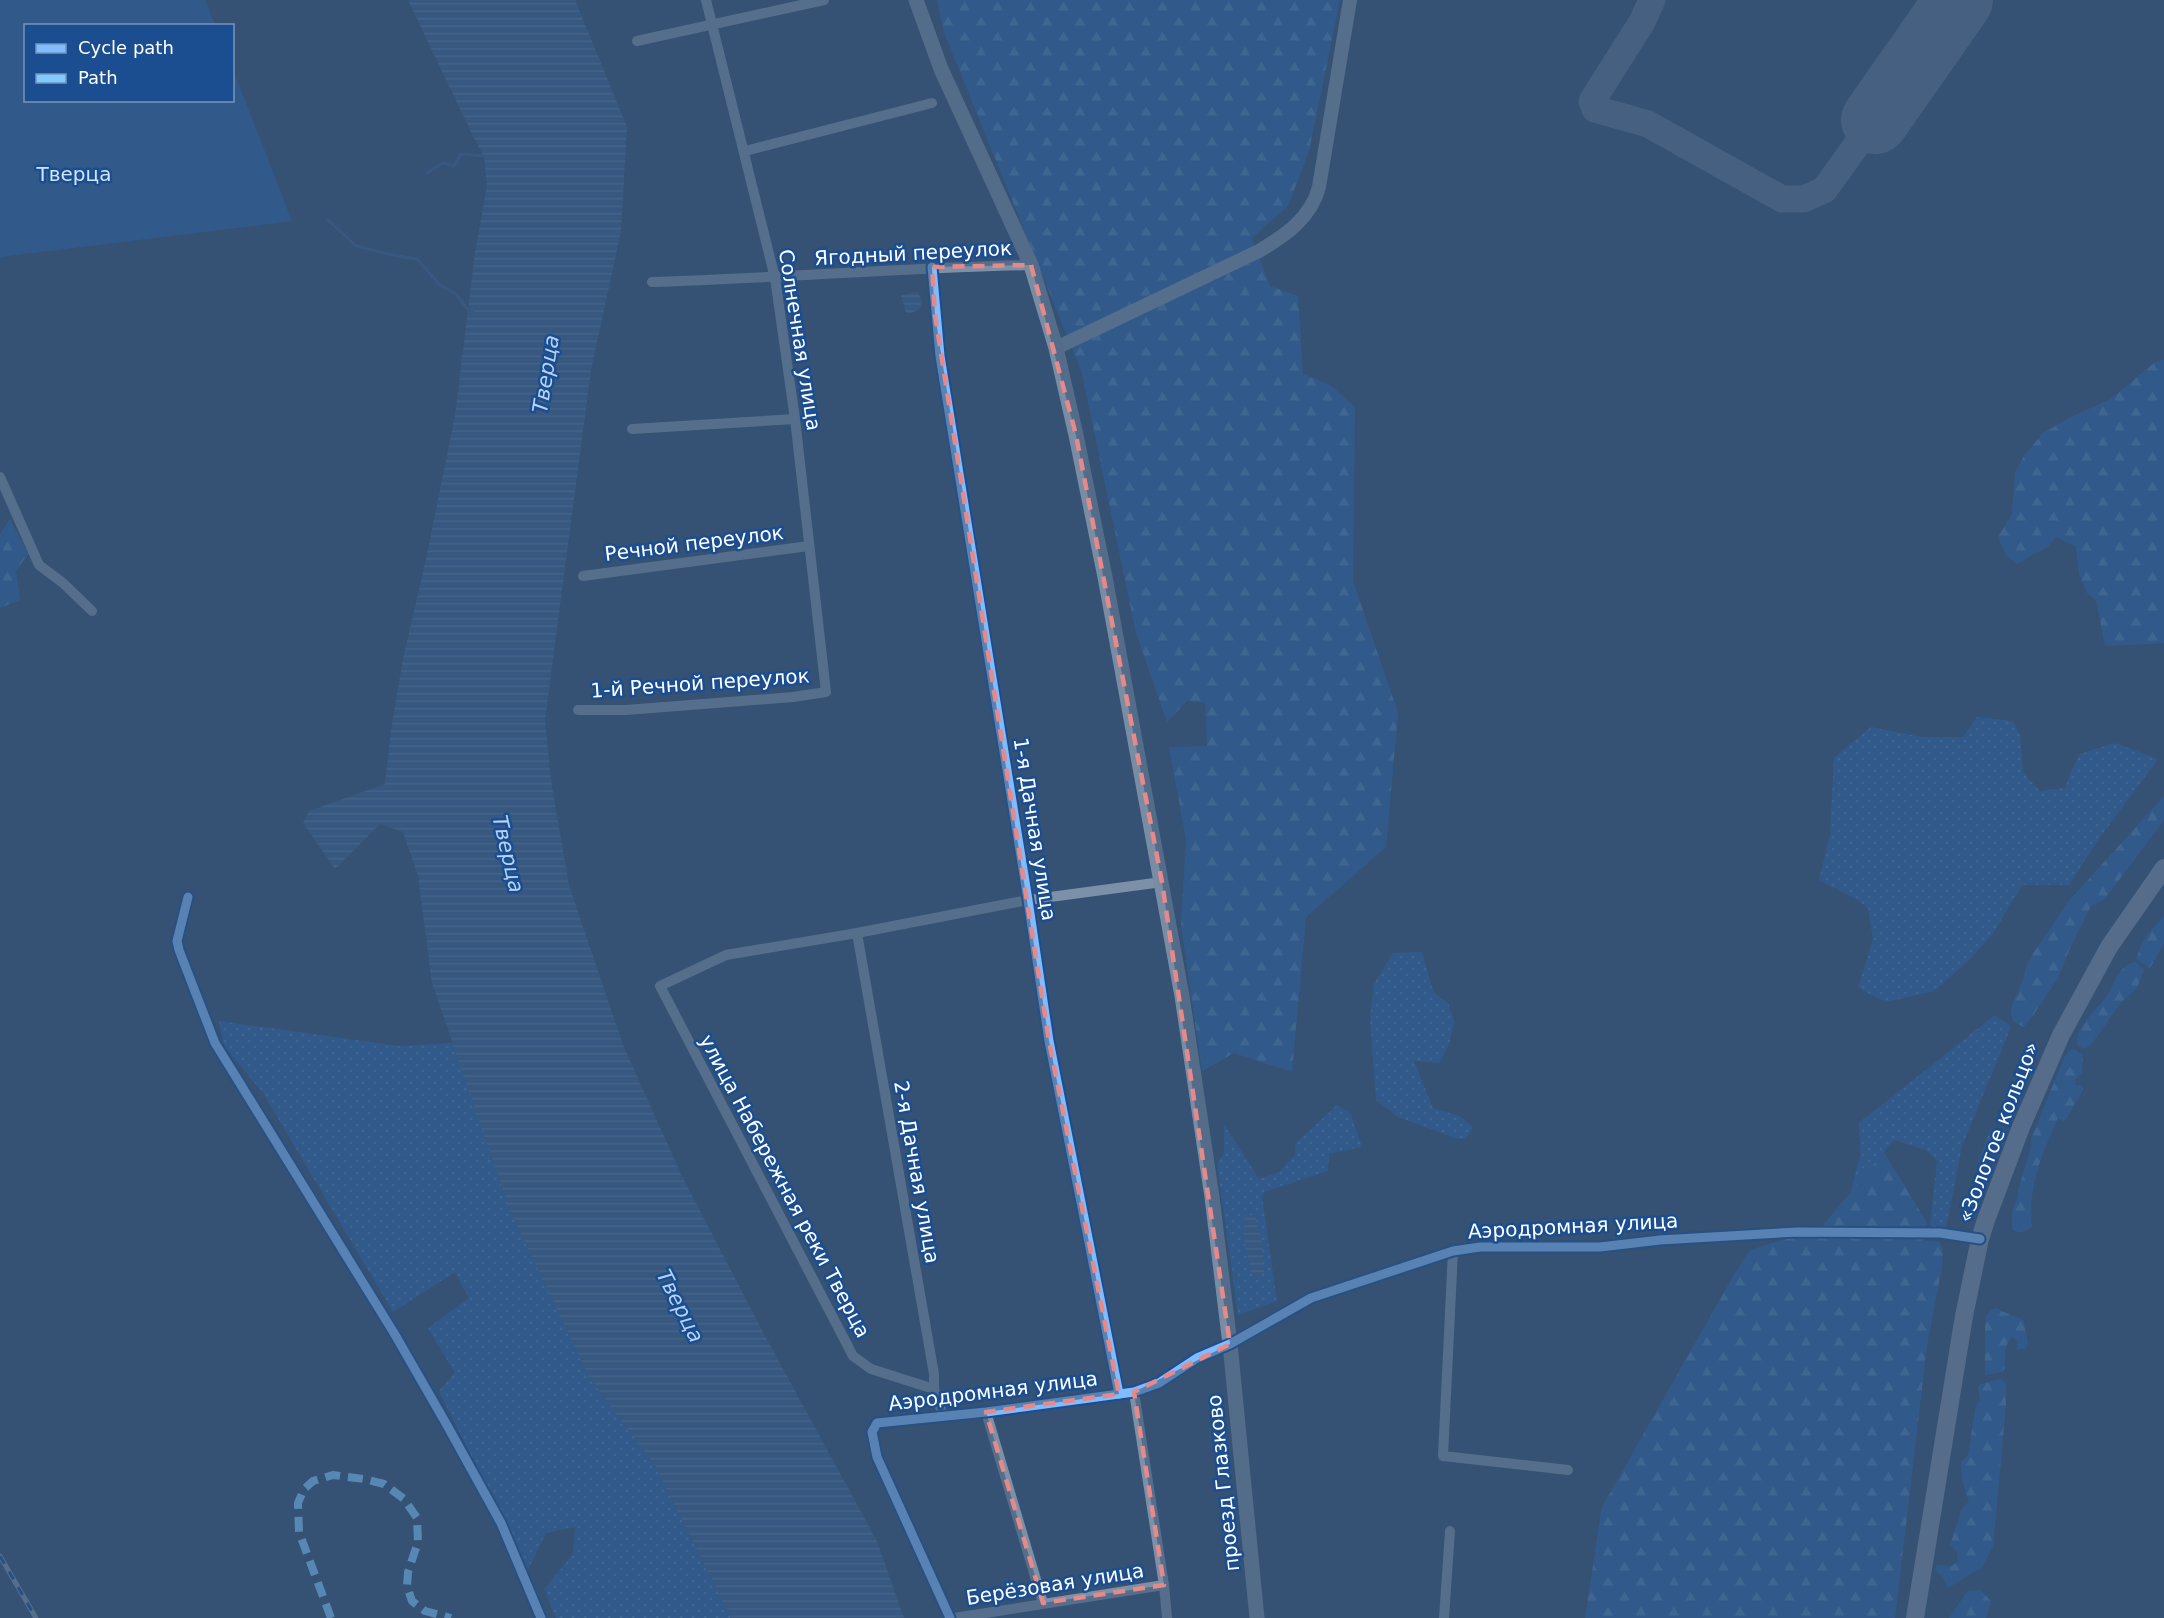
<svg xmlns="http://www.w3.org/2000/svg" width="2164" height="1618" viewBox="0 0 2164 1618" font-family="'DejaVu Sans',sans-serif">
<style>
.grass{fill:url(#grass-dots)}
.forest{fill:url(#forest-firs)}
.garden{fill:#2e65a6}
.water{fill:url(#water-rules)}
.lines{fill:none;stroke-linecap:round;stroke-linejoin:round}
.stream{stroke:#3b608e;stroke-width:3}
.taxiway{stroke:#59728e;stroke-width:27}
.runway{stroke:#59728e;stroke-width:68}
.minor{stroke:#7c91a8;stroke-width:10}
.tertiary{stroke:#7c91a8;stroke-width:14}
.secondary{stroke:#788da4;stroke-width:15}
.primary{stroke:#7c8ea7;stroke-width:18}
.rail-casing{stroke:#7d91a7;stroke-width:5}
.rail{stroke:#1a4e90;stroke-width:3;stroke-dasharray:9;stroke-linecap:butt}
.quiet{stroke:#80caff;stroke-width:8;stroke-dasharray:15 8;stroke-linecap:butt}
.cycleway-casing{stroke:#1a4e90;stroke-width:13}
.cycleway{stroke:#80bcff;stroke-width:9}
.marked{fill:none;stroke:#e88989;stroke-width:4.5;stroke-dasharray:12 8;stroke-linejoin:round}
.labels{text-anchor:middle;stroke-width:5;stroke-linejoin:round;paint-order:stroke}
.park-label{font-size:20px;fill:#cfe3fa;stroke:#1a4e90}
.street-label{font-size:20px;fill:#fff;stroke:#1a4e90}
.water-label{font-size:21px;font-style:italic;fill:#b5d2f6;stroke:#1a4e90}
</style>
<defs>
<pattern id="grass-dots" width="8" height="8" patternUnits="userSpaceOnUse" patternTransform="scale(1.5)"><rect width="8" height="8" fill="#2e65a6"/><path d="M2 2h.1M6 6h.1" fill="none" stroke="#4d7cb3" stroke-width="1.8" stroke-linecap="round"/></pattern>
<pattern id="forest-firs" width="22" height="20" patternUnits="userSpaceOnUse" patternTransform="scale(1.5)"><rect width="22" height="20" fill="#2e65a6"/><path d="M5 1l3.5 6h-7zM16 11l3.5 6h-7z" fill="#4d7cb3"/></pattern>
<pattern id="water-rules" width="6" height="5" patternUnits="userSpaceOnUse" patternTransform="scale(1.5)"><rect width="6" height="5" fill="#3b608e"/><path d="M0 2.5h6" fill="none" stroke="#58789f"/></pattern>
</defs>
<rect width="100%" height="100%" fill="#355275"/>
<g class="grass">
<polygon points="1977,717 2013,721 2020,735 2023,773 2040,791 2065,788 2072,769 2080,754 2115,743 2158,759 2098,840 2069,885 2022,885 1992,935 1968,961 1934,991 1886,1002 1858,988 1873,939 1868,908 1856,899 1819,880 1830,835 1834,758 1871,727 1921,737 1963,737"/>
<polygon points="1422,952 1433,991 1449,1005 1454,1022 1449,1045 1439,1063 1414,1061 1433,1108 1460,1116 1473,1128 1466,1139 1455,1138 1398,1117 1376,1100 1370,1018 1374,984 1393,953"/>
<polygon points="1995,1015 2011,1027 1962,1146 1946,1228 1935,1232 1930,1225 1937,1161 1925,1150 1894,1140 1851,1192 1860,1155 1859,1123"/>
<polygon points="219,1021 399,1046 453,1043 509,1208 589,1377 655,1466 731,1618 556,1618 544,1589 573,1554 575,1527 546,1533 528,1570 439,1391 455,1373 428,1328 469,1298 455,1272 393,1312 263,1093 224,1046"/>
<polygon points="1337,1105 1350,1112 1362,1147 1329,1154 1328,1171 1264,1192 1262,1197 1277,1301 1238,1315 1217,1163 1224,1154 1224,1124 1259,1179 1279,1172 1296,1154 1295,1144"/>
<path d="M1991,1129L1995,1133L1994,1136C1991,1143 1991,1150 1988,1156C1984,1166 1979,1174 1983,1186L1979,1189L1975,1188C1975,1173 1984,1142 1991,1129Z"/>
</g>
<g class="forest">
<polygon points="937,0 1340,0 1309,151 1288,206 1252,238 1270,286 1298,296 1303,374 1330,385 1355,407 1353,581 1398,713 1386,847 1306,917 1292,1072 1234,1053 1202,1071 1181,925 1186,839 1169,747 1207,746 1205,703 1187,701 1167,722 1136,633 1082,373 944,32"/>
<polygon points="2164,360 2164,643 2105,646 2096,600 2087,593 2079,574 2076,547 2057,537 2047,547 2017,564 2006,555 1998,537 2012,514 2015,472 2024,456 2043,433 2071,417 2111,399 2155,362"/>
<polygon points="10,519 28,554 16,571 20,600 0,608 0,534"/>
<polygon points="2164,796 2164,820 2104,900 2091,906 2070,948 2058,978 2032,1017 2023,1027 2013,1021 2011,1013 2012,1005 2023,981 2026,967 2034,952 2068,902"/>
<path d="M2164,917V943L2150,968L2137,960C2138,943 2152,928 2164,917Z"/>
<path d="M2136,962L2144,970L2137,988L2119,1005L2091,1045L2085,1049L2078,1046C2073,1028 2097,1010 2106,997C2115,985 2119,963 2136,962Z"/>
<path d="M2074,1049L2083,1055L2082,1073L2075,1079L2076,1085H2080L2083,1089L2067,1118L2064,1121L2058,1118C2042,1153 2027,1189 2032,1227C2025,1231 2019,1235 2012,1229V1211L2018,1197V1190L2031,1147V1139L2064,1058L2070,1050Z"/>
<path d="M1884,1152L1927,1223L1923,1241L1939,1242C1944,1249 1943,1257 1942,1267L1927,1345L1895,1618H1585L1602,1507L1735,1273L1750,1250L1820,1229Z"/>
<path d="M1997,1308C2006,1315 2015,1314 2024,1321L2028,1346L2024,1349L2016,1350L2018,1342L2012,1336C2004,1344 2005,1359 2005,1369L1999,1373L1985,1375V1317L1992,1309Z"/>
<polygon points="2001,1379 2006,1384 2006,1405 1993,1546 1981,1569 1973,1572 1948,1588 1943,1577 1935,1570 1937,1565 1952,1566 1958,1561 1957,1552 1950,1545 1962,1509 1969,1502 1962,1480 1961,1462 1968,1455 1976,1405 1980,1401 1978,1387 1981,1384"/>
<polygon points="1980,1590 1991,1601 1986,1618 1949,1618 1968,1591"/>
</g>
<polygon class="garden" points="0,0 205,0 215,25 26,26 26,100 232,100 233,70 292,221 0,257"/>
<g class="water">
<polygon points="408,0 575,0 627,127 621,231 591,370 545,720 552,787 569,885 623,1045 681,1174 764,1334 877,1541 904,1618 731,1618 655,1466 589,1377 509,1208 432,983 418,876 403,832 380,824 335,869 303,823 309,811 385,784 391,730 403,659 426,559 455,416 475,253 487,185 484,157 471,132"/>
<polygon points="918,292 922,301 921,308 912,313 906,313 901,295"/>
<path d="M1246,1215H1255L1262,1245L1264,1272L1258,1278L1252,1275C1249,1260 1239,1229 1246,1215Z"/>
</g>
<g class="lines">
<g class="stream">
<polyline points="427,173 443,163 454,166 461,154 486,156"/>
<polyline points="328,220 356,246 397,256 417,259 440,285 456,294 468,310 472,312"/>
</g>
<polyline class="taxiway" points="1652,0 1642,22 1592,101 1595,109 1648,124 1782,199 1804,199 1824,190 1875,120"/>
<polyline class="runway" points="1875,120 1959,0"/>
<g class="minor">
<polyline points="637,41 824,0"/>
<polyline points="745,151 932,103"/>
<polyline points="932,267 940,356 1028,900 1049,1041 1119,1394"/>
<path d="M652,282C779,278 905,268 1031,265"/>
<polyline points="632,429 795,419"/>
<polyline points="0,477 39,565 63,583 92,611"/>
<polyline points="583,576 809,546"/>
<polyline points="578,710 626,710 793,697 826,692 795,419 775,278 706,0"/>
<polyline points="188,897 177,941 179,950 215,1043 394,1333 448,1427 501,1523 541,1618"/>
<polyline points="857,933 934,1374 934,1389 943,1416"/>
<polyline points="1453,1251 1443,1456 1568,1470"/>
<polyline points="934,1389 871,1369 853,1356 660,986 726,955 857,933 1028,900 1162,882"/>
<polyline points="1134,1392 1164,1585"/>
<polyline points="986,1412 1043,1603"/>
<polyline points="950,1618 877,1457 872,1432 877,1423 986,1412 1134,1392 1159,1383 1197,1358 1230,1344 1311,1298 1453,1251 1480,1247 1600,1247 1660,1240 1797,1232 1940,1233 1980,1239"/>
<polyline points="954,1618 1164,1585 1167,1618"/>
<polyline points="1444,1618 1450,1531"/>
</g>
<path class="tertiary" d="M1056,348L1259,251C1286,235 1311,218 1319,187L1350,0"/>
<polyline class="secondary" points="916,0 941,69 1031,265 1056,348 1076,435 1105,577 1182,996 1212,1197 1230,1344 1257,1618"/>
<polyline class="primary" points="1915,1618 1964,1316 1980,1239 1986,1220 2021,1127 2061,1035 2109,947 2164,868"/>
<g class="rail-casing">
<polyline id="rail" points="0,1556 36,1618"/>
</g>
<use href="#rail" class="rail"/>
<polyline class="quiet" points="331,1618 299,1532 298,1503 304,1489 313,1481 333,1475 364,1479 384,1484 404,1499 417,1518 418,1542 408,1572 407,1586 412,1601 425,1611 451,1618"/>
<g class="cycleway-casing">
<g id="cycleway">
<polyline points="932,267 940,356 1028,900 1049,1041 1119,1394"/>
<polyline points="188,897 177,941 179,950 215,1043 394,1333 448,1427 501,1523 541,1618"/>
<polyline points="950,1618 877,1457 872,1432 877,1423 986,1412 1134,1392 1159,1383 1197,1358 1230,1344 1311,1298 1453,1251 1480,1247 1600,1247 1660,1240 1797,1232 1940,1233 1980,1239"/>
</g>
</g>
<use href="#cycleway" class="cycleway"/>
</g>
<path d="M0 0H2164V1618H0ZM1031,265L1076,435L1162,882L1230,1344L1134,1392L1164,1585L1043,1603L986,1412L1119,1394L1049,1041L935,315L932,267Z" fill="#355275" fill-opacity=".55" fill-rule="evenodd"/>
<path class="marked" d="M1031,265L1076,435L1162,882L1230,1344L1134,1392L1164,1585L1043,1603L986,1412L1119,1394L1049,1041L935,315L932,267Z"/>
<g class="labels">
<g class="park-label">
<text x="74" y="181">Тверца</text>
</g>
<g class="street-label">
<text transform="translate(913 253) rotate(-3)" y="7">Ягодный переулок</text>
<text transform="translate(800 340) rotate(81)" y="7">Солнечная улица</text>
<text transform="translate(694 543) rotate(-7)" y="7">Речной переулок</text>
<text transform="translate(700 683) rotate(-4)" y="7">1-й Речной переулок</text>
<text transform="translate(1035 829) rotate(81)" y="7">1-я Дачная улица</text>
<text transform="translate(1998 1132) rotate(-69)" y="7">«Золотое кольцо»</text>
<text transform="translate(917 1172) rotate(80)" y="7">2-я Дачная улица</text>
<text transform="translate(785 1186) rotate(62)" y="7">улица Набережная реки Тверца</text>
<text transform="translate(1573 1226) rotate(-3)" y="7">Аэродромная улица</text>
<text transform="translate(993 1391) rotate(-7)" y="7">Аэродромная улица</text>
<text transform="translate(1223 1483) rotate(-96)" y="7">проезд Глазково</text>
<text transform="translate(1055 1584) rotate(-9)" y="7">Берёзовая улица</text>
</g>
<g class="water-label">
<text transform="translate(546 374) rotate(-81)" y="7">Тверца</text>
<text transform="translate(508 854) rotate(77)" y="7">Тверца</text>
<text transform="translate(680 1306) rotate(63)" y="7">Тверца</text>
</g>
</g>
<rect x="24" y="24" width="210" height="78" fill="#1a4e90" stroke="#7695bc" stroke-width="1.5"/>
<rect x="36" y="44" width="30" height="9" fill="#80bcff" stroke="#7695bc" stroke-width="1.5"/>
<text x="78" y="54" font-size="18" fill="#ffffff">Cycle path</text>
<rect x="36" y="74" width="30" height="9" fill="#80caff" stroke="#7695bc" stroke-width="1.5"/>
<text x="78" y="84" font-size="18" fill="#ffffff">Path</text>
</svg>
